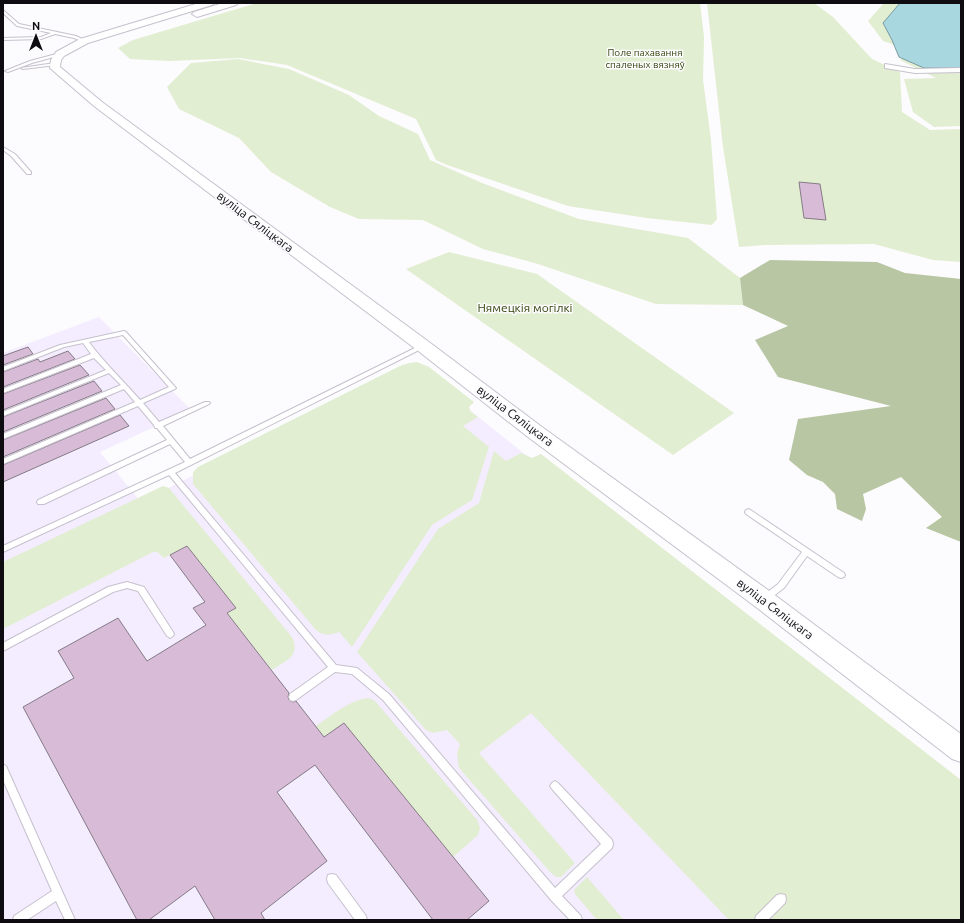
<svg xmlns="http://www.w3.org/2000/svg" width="964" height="923" viewBox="0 0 964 923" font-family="Ubuntu,sans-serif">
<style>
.built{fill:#f4ecff}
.green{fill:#e2eed1}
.forest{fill:#b8c6a3}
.water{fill:#a9d7e0;stroke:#7a9aa2}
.building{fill:#d7bbd7;stroke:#857c85}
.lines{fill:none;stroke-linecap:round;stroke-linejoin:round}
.lane-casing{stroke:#c6c1cd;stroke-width:2}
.street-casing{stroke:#c6c1cd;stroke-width:2}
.secondary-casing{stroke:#c6c1cd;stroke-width:2}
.lane{fill:#fff;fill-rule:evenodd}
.street{fill:#fff;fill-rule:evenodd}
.secondary{fill:#fff;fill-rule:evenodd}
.labels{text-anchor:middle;stroke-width:3;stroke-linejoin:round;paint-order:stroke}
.far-park-label{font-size:10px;fill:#314109;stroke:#fcfbfd}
.street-label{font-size:12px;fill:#0e0c10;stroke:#fcfbfd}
.park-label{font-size:12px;fill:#314109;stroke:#fcfbfd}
</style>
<rect width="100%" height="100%" fill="#fcfbfd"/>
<polygon class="built" points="99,317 191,410 100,452 141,502 412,364 961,803 961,920 3,920 3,353"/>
<g class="green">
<polygon points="257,3 700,3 704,37 703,80 711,140 717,219 712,225 647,218 568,206 447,165 436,160 416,119 287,65 240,58 169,61 130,59 118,48 133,40"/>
<polygon points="707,3 814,3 833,17 872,59 900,72 902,112 930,130 961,129 961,262 933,260 874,244 764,245 739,247 723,147"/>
<polygon points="884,3 961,3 961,126 934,127 913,112 904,79 936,78 900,60 902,58 899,57 895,45 883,41 868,21"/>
<polygon points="238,59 289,69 349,95 379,116 418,134 430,160 482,183 579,219 688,238 740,278 743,305 656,304 538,264 483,249 423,220 359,219 330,207 271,172 239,138 179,109 167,87 191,63"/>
<polygon points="449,252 537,274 734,413 673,455 406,269"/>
<path d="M417,362L429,367L474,402L469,407L471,412L478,417L463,426L489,447L472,500L432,525L352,647L339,632C329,636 324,636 316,630L193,484V472L198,467L400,366L409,363Z"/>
<polygon points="494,451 506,461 521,453 532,458 541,454 961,780 961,920 729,920 531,713 479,753 575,863 561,877 556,877 550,872 459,768 457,754 460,744 447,730 433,733 426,730 357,652 438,529 479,503"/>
<path d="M163,486L169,488L292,637C301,656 286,661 272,670L227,613L236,608L187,546L164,558L157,552H153L3,629V562Z"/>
<path d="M368,698L374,700L478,821L480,829L478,835L453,857L344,723L324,737L316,726C332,715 348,701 368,698Z"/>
<polygon points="587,877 624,920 597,920 575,894 574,890"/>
</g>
<polygon class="forest" points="770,260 877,262 905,273 961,279 961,542 926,528 942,517 901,477 863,494 866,509 862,521 837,509 835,494 823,482 807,475 789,460 798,419 891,406 778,377 755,340 788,326 743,305 740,278"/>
<polygon class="water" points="900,3 961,3 961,68 924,68 899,57 892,40 883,23"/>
<g class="building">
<polygon points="799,182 820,184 826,220 804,218"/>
<polygon points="28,347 33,354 3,365 3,356"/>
<polygon points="68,351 75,359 3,387 3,372 38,359 40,362"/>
<polygon points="80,365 89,375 3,410 3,394"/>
<polygon points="94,381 102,391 3,432 3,417"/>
<polygon points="106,398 115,409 3,457 3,440"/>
<polygon points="120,415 129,426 3,482 3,465"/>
<polygon points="187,546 236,608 227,613 289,693 288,697 289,700 293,702 296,701 324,737 344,723 489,901 467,920 433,920 315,765 277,792 327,861 261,913 265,920 215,920 195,886 149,920 137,920 23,707 74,678 58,651 118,618 147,661 206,625 193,608 205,602 170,555"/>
</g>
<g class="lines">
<g class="lane-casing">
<g id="lane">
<polygon points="3,10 19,24 76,36 86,41 84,42 74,38 55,34 41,39 3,40 3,38 41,37 51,33 17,26 3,13"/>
<polygon points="60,53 61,53 61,55 32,63 8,72 5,71 30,61"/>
<polygon points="55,63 56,63 56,65 23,69 21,68"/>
<polygon points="3,147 15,154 31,172 31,174 27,174 11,156 3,150"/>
<path d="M124,331L126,332L176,388L175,389L143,403L159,422L205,402H209L210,403L209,404L163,426L190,459L421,345H425L426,346L425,347L175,473L336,665L357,668L389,694L555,888L601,844L552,789L550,786L552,783L555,781L558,783L612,840L613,844L612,848L562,896L581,916L582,920H570L551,900L383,700L352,674L335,672L296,700L293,701L290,700L289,697L290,694L328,667L169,475L3,552V546L185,462L170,444L44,504H38L37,502L38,500L167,440L157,428H155L154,425L138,406L3,464V459L135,402L124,389L3,439V434L121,385L109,373L3,416V412L106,370L94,358L3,393V389L91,354L83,343L64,347L3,371V367L60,345ZM123,335L169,387L140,400C123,380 104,363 89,342Z"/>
<polygon points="749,509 844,573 845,575 844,577 841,578 838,577 807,556 784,588 767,601 764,602 761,601 760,599 761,597 778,584 802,552 746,514 745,512 746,510"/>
<polygon points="127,582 144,587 173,632 174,634 173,636 170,638 167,636 138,591 127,588 113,592 3,651 3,643 108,587"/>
<polygon points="3,764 6,766 75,920 65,920 56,901 27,920 13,920 14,916 52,891 3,780"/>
<polygon points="332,874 336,875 366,916 367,920 355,920 328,883 327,879 328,875"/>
<polygon points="781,894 785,895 786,899 785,903 768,920 755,920 756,916 777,895"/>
</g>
</g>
<g class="street-casing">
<polygon id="street" points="885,64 915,69 961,68 961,72 915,73 885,68"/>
</g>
<g class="secondary-casing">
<g id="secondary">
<polygon points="199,3 214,3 212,5 88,43 64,56 61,60 60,67 102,102 429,342 542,427 772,593 961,734 961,762 952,759 756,607 528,437 417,350 94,106 50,68 51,60 56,52 80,39"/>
<polygon points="223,3 238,3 236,5 197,17 192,14 194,12"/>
</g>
</g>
<use href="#lane" class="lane"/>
<use href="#street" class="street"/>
<use href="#secondary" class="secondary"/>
</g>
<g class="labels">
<g class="far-park-label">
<text x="645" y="56">Поле пахавання<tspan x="645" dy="12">спаленых вязняў</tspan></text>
</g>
<g class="street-label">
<text transform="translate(255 222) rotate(37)" y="4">вуліца Сяліцкага</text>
<text transform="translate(515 416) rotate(37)" y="4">вуліца Сяліцкага</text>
<text transform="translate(775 609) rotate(37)" y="4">вуліца Сяліцкага</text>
</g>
<g class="park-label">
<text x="525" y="312">Нямецкія могілкі</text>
</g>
</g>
<rect width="964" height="923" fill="none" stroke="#0e0c10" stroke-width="8"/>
<g transform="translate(36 36)" stroke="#fcfbfd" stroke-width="3" paint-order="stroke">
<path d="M0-3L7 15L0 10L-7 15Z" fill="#0e0c10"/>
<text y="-6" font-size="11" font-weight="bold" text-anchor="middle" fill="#0e0c10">N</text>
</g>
</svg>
